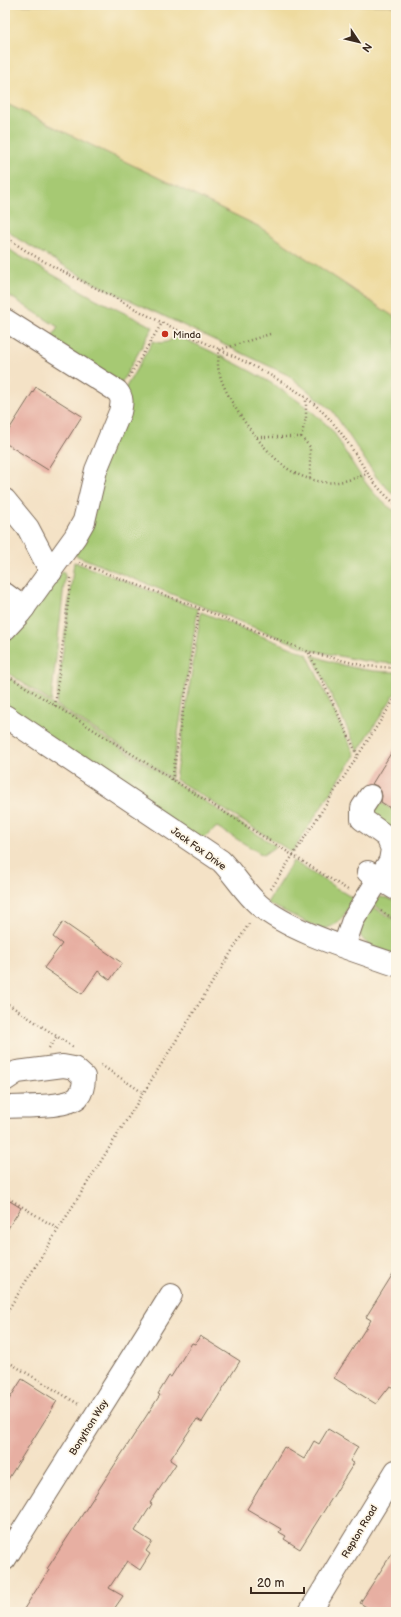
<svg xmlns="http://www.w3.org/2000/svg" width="401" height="1617" viewBox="0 0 401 1617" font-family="'Balsamiq Sans',sans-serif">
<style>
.green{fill:#a6c973;stroke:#707a48}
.sand{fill:#eeda9e;stroke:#94825e}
.building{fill:#e7afa2}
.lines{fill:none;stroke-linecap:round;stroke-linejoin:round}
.minor-casing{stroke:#7c6a59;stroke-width:24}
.path{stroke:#7c6a59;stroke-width:2.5;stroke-dasharray:1 3;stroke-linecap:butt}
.minor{stroke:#fff;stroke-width:22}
.poi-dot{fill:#c8321e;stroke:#fcf5e5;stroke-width:1.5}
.labels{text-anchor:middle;stroke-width:3.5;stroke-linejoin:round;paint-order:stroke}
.poi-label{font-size:10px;fill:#3b2a1e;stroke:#fcf5e5;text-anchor:start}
.street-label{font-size:10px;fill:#3b2a1e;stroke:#fcf5e5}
</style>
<rect width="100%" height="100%" fill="#fcf5e5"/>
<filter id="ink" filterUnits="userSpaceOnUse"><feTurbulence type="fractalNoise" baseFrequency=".025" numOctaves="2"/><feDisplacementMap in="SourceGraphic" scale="8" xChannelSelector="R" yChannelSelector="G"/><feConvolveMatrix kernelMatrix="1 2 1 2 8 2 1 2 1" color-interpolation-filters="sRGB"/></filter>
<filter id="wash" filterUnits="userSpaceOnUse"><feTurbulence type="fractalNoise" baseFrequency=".012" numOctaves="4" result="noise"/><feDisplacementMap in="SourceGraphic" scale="16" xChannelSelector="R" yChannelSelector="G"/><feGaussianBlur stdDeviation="0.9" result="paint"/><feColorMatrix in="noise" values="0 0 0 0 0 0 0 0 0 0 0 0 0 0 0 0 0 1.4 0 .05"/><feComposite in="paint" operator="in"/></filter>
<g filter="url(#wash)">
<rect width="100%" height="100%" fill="#f4e2c6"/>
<g class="green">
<polygon points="5,103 258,226 396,318 396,497 377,478 332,410 288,375 92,282 18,239 5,228"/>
<polygon points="5,246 16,254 96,299 153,327 120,385 50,341 58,327 5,293"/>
<path d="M176,335C230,360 286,385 329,427C335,433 340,442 344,450C359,473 372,497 396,512V664L364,661L310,650L75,555L126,387L153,341C163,345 170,342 176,335Z"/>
<polygon points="74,562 198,609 171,778 56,705"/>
<polygon points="63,571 65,576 51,702 5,671 5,644"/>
<polygon points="201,612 307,654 355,755 292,852 175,779"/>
<path d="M312,655C342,666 364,672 396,672V692L358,751Z"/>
<polygon points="5,675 276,846 263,855 217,827 201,840 5,712"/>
<polygon points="380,802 396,812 396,835 372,816"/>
<path d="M293,861L354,899C344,914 340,927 321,929L267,903Z"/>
<polygon points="380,897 387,898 396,902 396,919 371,903"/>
<path d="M370,905L396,921V956C381,950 366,948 359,933Z"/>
</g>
<polygon class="sand" points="5,5 390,5 396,8 396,318 258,226 5,103"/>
<g id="blocks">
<g class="building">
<polygon points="36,387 82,416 48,470 5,443 5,436"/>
<polygon points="396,745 396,812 381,802 382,796 381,791 377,786 372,784"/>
<polygon points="63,922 122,963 110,980 98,971 82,994 44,968 62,944 53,937"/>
<polygon points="5,1198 21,1208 5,1233"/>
<polygon points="396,1269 396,1389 390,1386 376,1404 334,1378 371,1320 366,1317"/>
<polygon points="200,1336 240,1361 202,1422 197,1419 170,1460 176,1464 150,1503 152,1504 135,1531 152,1542 146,1551 150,1554 140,1570 127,1561 109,1588 123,1596 112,1612 22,1612 49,1570 47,1569 160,1395 158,1394 169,1376 171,1377 192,1343 195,1344"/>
<polygon points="22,1379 57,1401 5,1484 5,1406"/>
<polygon points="328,1429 358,1447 350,1461 354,1463 300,1549 284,1539 286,1536 279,1532 281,1529 247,1509 284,1447 304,1459 314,1441 319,1444"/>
<polygon points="396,1547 396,1612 374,1612 360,1603"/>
</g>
</g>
</g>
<g filter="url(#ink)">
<use href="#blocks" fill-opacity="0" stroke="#7c6a59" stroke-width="1"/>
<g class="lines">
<g class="minor-casing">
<g id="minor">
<path d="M5,320L117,391C123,398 122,403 120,412L96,470L84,521L75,537L20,613L5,629"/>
<polyline points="5,500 28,528 51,572"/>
<polyline points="5,594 24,608"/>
<path d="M5,716L221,861C235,875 244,892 259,905C290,932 356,951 396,965"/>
<polyline points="368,872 396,889"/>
<polyline points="344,946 353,920 390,861 392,849 387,837 362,819 362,808 370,796"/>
<path d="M5,1080L17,1072L63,1066L74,1068L84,1077C84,1085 83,1091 78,1097C67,1108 21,1106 5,1107"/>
<polyline points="5,1559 171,1295"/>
<polyline points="310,1612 396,1471"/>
</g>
</g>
<g class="path">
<path d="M5,236C32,257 64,272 94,287C116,298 138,311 161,322C206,344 253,363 295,390C316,403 335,423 348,443C364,466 373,487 396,504"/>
<path d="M270,334L219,350C219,355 218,360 218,365C220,394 261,448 284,466C294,474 309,480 323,482C339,484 352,479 367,474"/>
<polyline points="129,377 162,323"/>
<polyline points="257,437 301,437 310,447 310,479"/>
<polyline points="301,437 306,418 306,398"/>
<polyline points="79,563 199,608 309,652 365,666 396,668"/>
<polyline points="309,653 358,756"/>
<polyline points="5,674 348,890"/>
<polyline points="55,706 71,578"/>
<polyline points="172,780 199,608"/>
<polyline points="271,889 396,697"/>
<polyline points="381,911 396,920"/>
<polyline points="5,1002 73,1047"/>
<polyline points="49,1048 57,1036"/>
<polyline points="101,1065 142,1092"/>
<polyline points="5,1196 58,1229"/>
<polyline points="5,1315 250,922"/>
<polyline points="5,1360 80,1405"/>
</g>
<use href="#minor" class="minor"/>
</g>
</g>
<circle class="poi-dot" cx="165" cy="334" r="4"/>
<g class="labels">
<g class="poi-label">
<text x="173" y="338">Minda</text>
</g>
<g class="street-label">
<text transform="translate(199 848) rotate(36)" y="4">Jack Fox Drive</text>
<text transform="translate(88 1427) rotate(-58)" y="4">Bonython Way</text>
<text transform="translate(359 1531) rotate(-59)" y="4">Repton Road</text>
</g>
</g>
<rect width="401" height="1617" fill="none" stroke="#fcf5e5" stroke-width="20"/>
<g transform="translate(359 42) rotate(125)" stroke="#fcf5e5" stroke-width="3" paint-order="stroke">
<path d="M0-3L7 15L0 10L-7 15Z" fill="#3b2a1e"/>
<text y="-6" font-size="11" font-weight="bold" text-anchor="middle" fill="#3b2a1e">N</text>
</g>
<path d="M251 1587v6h53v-6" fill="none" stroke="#3b2a1e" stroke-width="2"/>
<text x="257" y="1587" font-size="12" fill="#3b2a1e" stroke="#fcf5e5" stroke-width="3" paint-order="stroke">20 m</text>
</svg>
